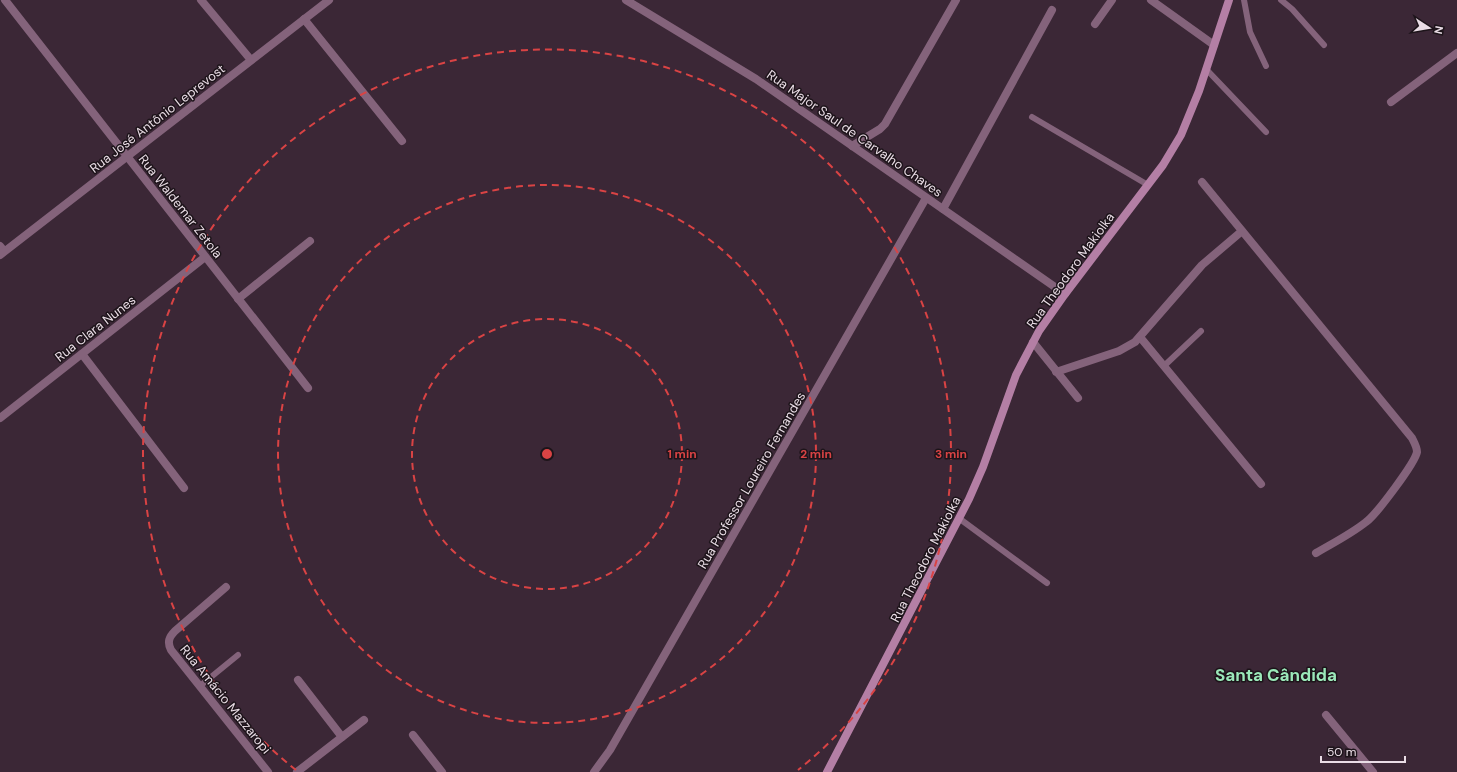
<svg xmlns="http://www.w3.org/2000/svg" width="1457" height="772" viewBox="0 0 1457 772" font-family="'DM Sans',sans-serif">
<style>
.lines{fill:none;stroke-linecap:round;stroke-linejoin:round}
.service{stroke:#84637b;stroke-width:6}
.minor{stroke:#84637b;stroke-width:8}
.tertiary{stroke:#84637b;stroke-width:8}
.secondary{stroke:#b47fa5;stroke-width:8}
.ring{fill:none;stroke:#d94344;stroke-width:2;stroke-dasharray:7 5}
.labels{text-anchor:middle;stroke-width:3;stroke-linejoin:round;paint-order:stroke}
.street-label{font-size:13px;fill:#eadde6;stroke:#1d141a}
.district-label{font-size:17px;font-weight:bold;fill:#9be8b9;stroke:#1d141a}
.centre{fill:#d94344;stroke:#1d141a;stroke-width:2}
.ring-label{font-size:12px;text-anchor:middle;font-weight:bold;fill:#d94344;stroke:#1d141a;stroke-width:3;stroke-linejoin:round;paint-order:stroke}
</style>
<rect width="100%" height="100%" fill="#3b2736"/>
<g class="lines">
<g class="service">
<polyline points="1244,0 1250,32 1266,66"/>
<polyline points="1281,0 1292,9 1324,45"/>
<polyline points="1206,69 1266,132"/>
<polyline points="1032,117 1148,185"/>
<polyline points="1164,366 1201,331"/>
<polyline points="960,519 1047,583"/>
<polyline points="200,686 238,655"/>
</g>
<g class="minor">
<polyline points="5,0 308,388"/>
<polyline points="201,0 251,60"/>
<polyline points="626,0 756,79 1065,294"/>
<polyline points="1151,0 1214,45"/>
<polyline points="304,19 402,141"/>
<polyline points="1095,24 1112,0"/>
<polyline points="1391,102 1457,53"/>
<polyline points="852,146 880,129 885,124 956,0"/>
<path d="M1202,182L1412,438C1414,442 1417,447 1417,452C1415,463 1376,515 1366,522C1351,534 1333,543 1316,553"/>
<polyline points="943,209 1052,10"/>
<polyline points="0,246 4,251"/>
<polyline points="238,299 310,241"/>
<polyline points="1140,337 1261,484"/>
<polyline points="1033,342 1078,398"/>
<polyline points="82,354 184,488"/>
<polyline points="1056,372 1119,351 1135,342 1202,265 1242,231"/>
<polyline points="0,418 205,257"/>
<path d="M226,587L175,631C169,637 167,642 171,650L268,772"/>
<polyline points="298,680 342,737"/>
<polyline points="1326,715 1373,772"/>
<polyline points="413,735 442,772"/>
<polyline points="297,772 364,720"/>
<polyline points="594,772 610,750 926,198"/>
</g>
<polyline class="tertiary" points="0,255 329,0"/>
<polyline class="secondary" points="827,772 969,499 983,467 1016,375 1039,331 1065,294 1163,165 1181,135 1199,91 1229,0"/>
</g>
<g class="ring">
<circle cx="547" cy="454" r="135"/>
<circle cx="547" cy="454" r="269"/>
<path d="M296 770A404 404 0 1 1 798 770"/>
</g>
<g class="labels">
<g class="street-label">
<text transform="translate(157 118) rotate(-38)" y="5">Rua José Antônio Leprevost</text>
<text transform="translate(855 133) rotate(35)" y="5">Rua Major Saul de Carvalho Chaves</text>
<text transform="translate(181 206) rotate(52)" y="5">Rua Waldemar Zetola</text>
<text transform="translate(1070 270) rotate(-54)" y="5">Rua Theodoro Makiolka</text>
<text transform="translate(95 328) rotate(-38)" y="5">Rua Clara Nunes</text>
<text transform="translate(751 480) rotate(-60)" y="5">Rua Professor Loureiro Fernandes</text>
<text transform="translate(925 559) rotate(-63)" y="5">Rua Theodoro Makiolka</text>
<text transform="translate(226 699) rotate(51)" y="5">Rua Amácio Mazzaropi</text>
</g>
<g class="district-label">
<text x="1276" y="681">Santa Cândida</text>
</g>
</g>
<circle cx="547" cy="454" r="6" class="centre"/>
<g class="ring-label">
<text x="682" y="458">1 min</text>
<text x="816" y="458">2 min</text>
<text x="951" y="458">3 min</text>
</g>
<g transform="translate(1429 28) rotate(102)" stroke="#1d141a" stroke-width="3" paint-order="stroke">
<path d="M0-3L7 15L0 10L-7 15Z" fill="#eadde6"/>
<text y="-6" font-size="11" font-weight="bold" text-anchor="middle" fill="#eadde6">N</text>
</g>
<path d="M1321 756v6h84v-6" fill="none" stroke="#eadde6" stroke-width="2"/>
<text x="1327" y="756" font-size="12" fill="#eadde6" stroke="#1d141a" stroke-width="3" paint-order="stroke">50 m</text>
</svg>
